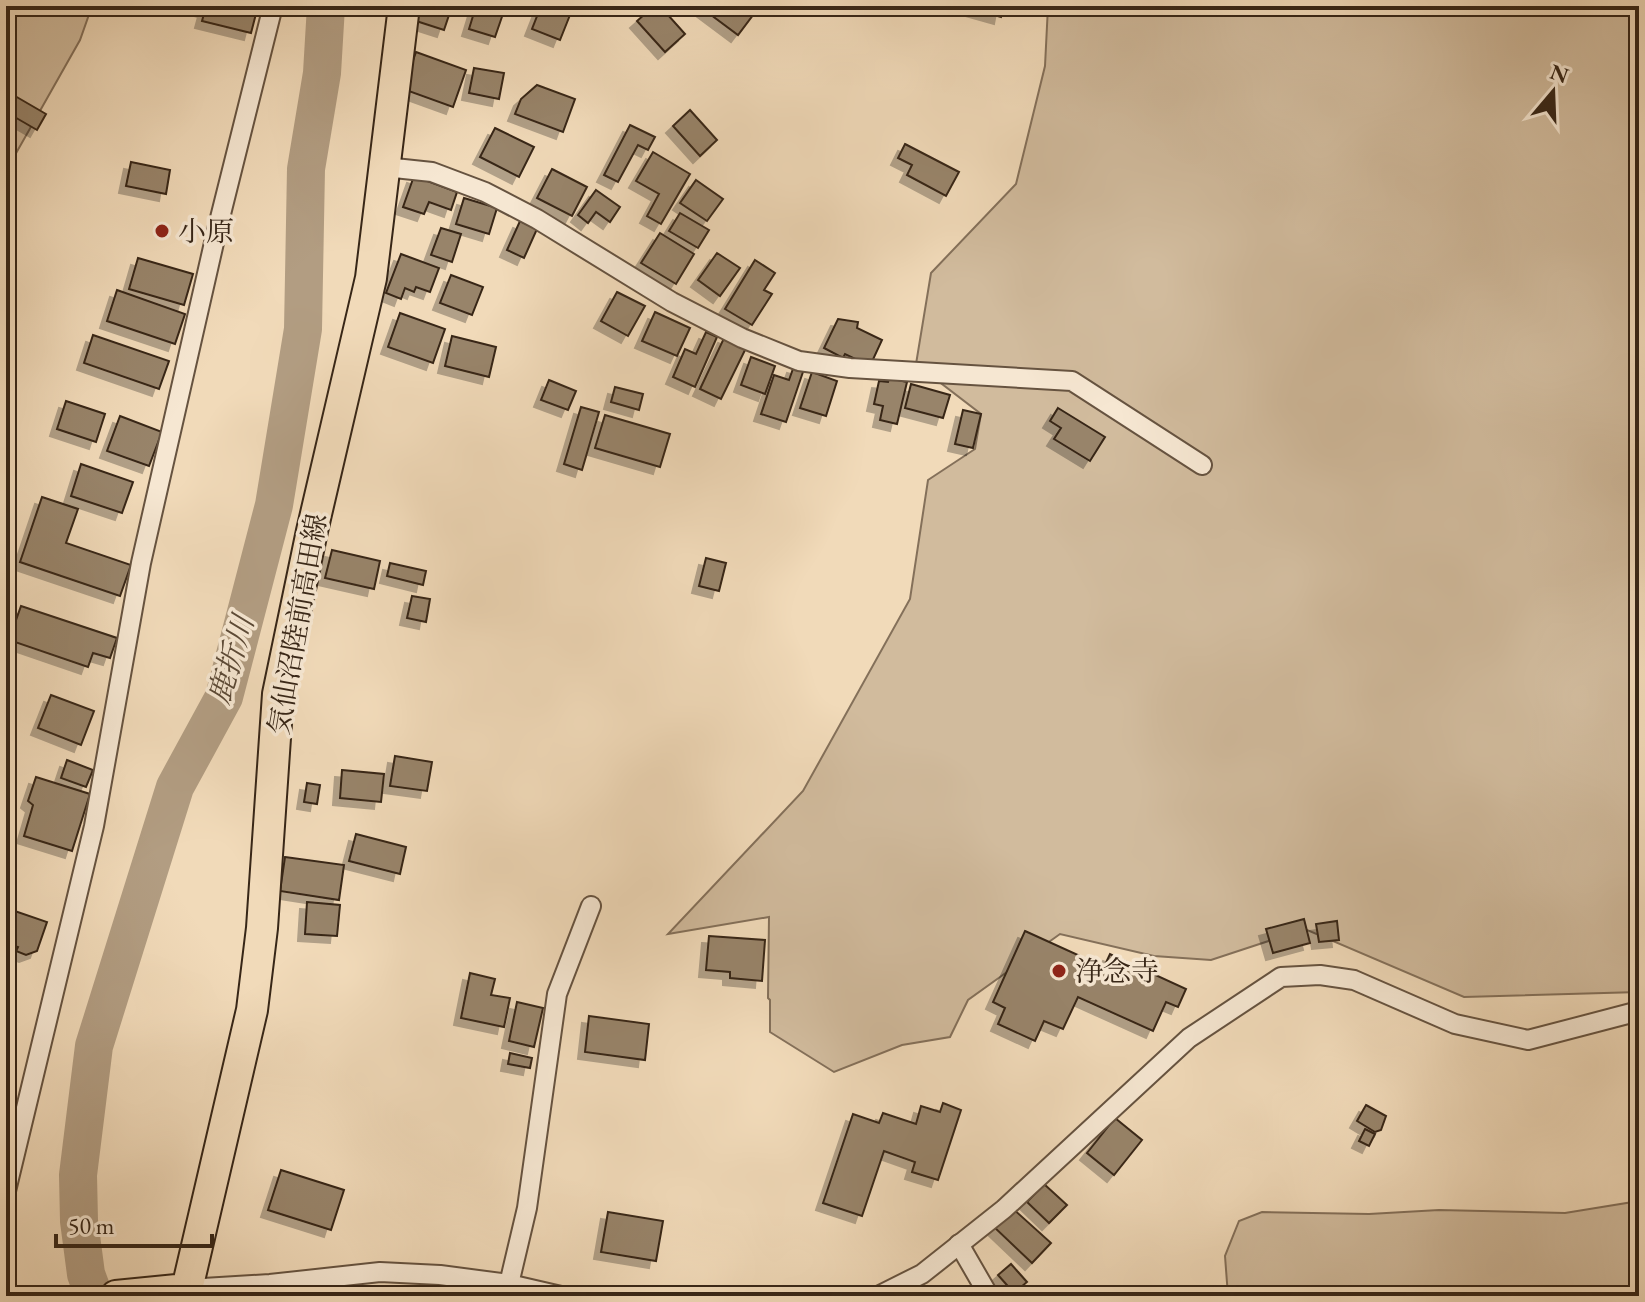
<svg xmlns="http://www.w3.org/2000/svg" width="1645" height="1302" viewBox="0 0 1645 1302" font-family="'EB Garamond','Noto Serif JP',serif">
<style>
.green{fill:#d1bb9d;stroke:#84705a;stroke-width:2}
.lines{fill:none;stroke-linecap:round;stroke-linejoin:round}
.river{stroke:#b29d82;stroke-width:38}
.building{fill:#98846b;stroke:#372617;stroke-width:2;filter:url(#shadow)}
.street-casing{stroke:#665340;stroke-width:22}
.primary-casing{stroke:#372617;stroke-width:34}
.street{stroke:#f6e7d2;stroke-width:18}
.primary{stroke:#f1dab9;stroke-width:30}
.poi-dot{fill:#8f2418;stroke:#f6e7d2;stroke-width:3}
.labels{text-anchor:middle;stroke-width:7;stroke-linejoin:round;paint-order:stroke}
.poi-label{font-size:28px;fill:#372617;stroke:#f6e7d2;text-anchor:start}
.street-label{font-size:28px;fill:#372617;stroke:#f6e7d2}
.water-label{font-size:30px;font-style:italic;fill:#5c4a37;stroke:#f6e7d2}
</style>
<defs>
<filter id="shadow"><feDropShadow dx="-7" dy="7" stdDeviation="0" flood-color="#0004"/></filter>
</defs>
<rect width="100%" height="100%" fill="#f1dab9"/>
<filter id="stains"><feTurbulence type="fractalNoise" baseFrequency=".0025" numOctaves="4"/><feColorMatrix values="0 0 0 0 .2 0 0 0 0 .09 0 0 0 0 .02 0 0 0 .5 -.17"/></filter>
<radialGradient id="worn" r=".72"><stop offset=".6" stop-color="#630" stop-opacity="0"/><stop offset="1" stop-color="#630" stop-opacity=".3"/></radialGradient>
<g class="green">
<polygon points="6,6 92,6 80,40 6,171"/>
<polygon points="1048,6 1639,6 1639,992 1464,997 1305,929 1211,960 1154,956 1060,934 968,1000 950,1037 902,1045 834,1072 770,1032 770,1000 768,998 769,917 668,934 803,791 910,599 928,480 975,449 981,414 916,364 931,273 1016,184 1045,66"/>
<polygon points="1639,1201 1639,1296 1228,1296 1225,1256 1239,1221 1262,1212 1369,1214 1439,1210 1565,1213"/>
</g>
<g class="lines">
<polyline class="river" points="94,1296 86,1274 79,1221 78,1175 94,1046 175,787 224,697 274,505 303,329 306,169 322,73 326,6"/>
</g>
<g class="building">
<polygon points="190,6 258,6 251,33 202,21 205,10"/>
<polygon points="415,6 452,6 444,30 410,19"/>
<polygon points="476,6 505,8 495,37 469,29"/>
<polygon points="541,6 570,15 560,40 532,29"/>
<polygon points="654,6 660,6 685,34 665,52 637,21"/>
<polygon points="699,6 758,6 759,7 738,35"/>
<polygon points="962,6 1003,6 1001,17"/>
<polygon points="416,52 466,70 453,107 403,89"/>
<polygon points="474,68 504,73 499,99 469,93"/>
<polygon points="537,85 575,99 563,132 515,114 521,99"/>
<polygon points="15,96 46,114 37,130 6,112"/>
<polygon points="690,110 717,140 700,156 673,126"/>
<polygon points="630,125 655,137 648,150 638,145 618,182 604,175"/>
<polygon points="495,128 534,147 519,177 480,157"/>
<polygon points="905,144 959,172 946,196 907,175 912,165 898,158"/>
<polygon points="653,152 690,174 661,224 647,216 659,194 636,181"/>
<polygon points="131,162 170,170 166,194 126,186"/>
<polygon points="552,169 587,187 572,216 537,198"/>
<polygon points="414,176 457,192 451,210 429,202 424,214 403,207"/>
<polygon points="696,180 723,199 707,221 680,203"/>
<polygon points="596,190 620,207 610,222 596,212 588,223 578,215"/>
<polygon points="464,198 497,208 489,234 456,224"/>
<polygon points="680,213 709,230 698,248 669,231"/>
<polygon points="520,221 537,229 524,258 507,250"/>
<polygon points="441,228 461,234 452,262 431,255"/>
<polygon points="660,233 694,254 676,284 641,263"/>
<polygon points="717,253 740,268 720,296 698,280"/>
<polygon points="401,254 439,268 430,292 416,287 414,292 405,288 401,299 386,293"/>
<polygon points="138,258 193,274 184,305 129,289"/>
<polygon points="755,260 775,273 764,290 772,294 752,325 725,309"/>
<polygon points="451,275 483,287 472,315 440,303"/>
<polygon points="117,290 185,314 175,344 107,321"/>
<polygon points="617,292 645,306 628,336 601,321"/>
<polygon points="655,312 690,328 677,356 642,341"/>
<polygon points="400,313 445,329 433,363 388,347"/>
<polygon points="838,319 858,322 857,328 882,340 870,366 845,354 843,358 824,348"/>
<polygon points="706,332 717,337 695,387 673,377 685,349 696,354"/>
<polygon points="93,335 169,361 159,389 84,363"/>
<polygon points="452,336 496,347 489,377 445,366"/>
<polygon points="725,336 747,346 721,399 700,389"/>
<polygon points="751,357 775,366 765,394 741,385"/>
<polygon points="794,366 804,369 786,422 761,414 774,375 789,380"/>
<polygon points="812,372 837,381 826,416 800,408"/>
<polygon points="889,378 907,382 897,424 880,420 883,406 874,404 879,381 888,382"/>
<polygon points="549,380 576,391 568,410 541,400"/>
<polygon points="911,384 950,395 943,418 905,408"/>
<polygon points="615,387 643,394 639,410 611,402"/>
<polygon points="66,401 105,414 96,442 57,429"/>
<polygon points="581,407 599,412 582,470 564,464"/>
<polygon points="1058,408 1105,437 1090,461 1054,439 1061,428 1050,421"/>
<polygon points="963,410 981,414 973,448 955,444"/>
<polygon points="605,415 670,434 660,467 595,448"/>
<polygon points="120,416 162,432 149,466 107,451"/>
<polygon points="81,464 133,482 122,513 71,496"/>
<polygon points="42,497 78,509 66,543 131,565 120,596 20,562"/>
<polygon points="332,550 380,561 374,589 325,578"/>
<polygon points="706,558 726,563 719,591 699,586"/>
<polygon points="390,563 426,571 423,585 387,576"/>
<polygon points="412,596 430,599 426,622 407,618"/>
<polygon points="21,606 117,638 110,658 93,653 88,667 9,640"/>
<polygon points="51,695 94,711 81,745 38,728"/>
<polygon points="395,756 432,762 427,791 390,786"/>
<polygon points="67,760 93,770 86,787 61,778"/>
<polygon points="342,770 384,774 381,802 340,798"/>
<polygon points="36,777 90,794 72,851 24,836 33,805 28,801"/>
<polygon points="307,783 320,785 317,804 304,802"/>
<polygon points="356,834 406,847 400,874 349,861"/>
<polygon points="285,857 344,865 339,900 280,891"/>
<polygon points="307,902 340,905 337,936 305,934"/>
<polygon points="6,908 47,922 37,951 26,955 16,951 18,947 6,943"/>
<polygon points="1304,919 1310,943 1273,953 1266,929"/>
<polygon points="1337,921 1339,940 1319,942 1316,924"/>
<polygon points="1025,931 1104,967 1110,954 1186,989 1178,1007 1166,1002 1153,1031 1078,997 1063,1029 1044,1021 1035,1041 998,1024 1005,1008 993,1002"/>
<polygon points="709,936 765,940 762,981 730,978 730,972 706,970"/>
<polygon points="470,973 495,979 491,995 510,998 504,1027 461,1018"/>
<polygon points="517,1002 543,1008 534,1047 509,1041"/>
<polygon points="589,1016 649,1024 645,1060 585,1052"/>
<polygon points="510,1053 532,1058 530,1068 508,1064"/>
<polygon points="943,1103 961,1110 938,1180 912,1172 915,1162 884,1151 862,1216 823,1203 853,1114 879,1123 883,1113 916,1124 921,1106 940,1112"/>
<polygon points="1366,1105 1386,1116 1381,1130 1375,1132 1357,1121"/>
<polygon points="1115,1118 1142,1140 1114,1175 1087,1153"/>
<polygon points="1365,1129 1375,1134 1369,1146 1359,1141"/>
<polygon points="281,1170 344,1190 331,1230 268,1210"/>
<polygon points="1044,1184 1067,1205 1049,1223 1027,1202"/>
<polygon points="1011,1207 1051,1243 1032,1263 993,1226"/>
<polygon points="608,1212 663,1221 656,1261 601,1252"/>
<polygon points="1011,1264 1027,1282 1014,1293 998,1275"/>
<polygon points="336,1290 336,1296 311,1296 310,1292"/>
<rect x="342" y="1291" width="30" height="5"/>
</g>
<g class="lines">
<g class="street-casing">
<g id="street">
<polyline points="385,167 432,172 485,192 537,219 672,302 742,338 799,361 850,368 1072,381 1202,465"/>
<polyline points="6,1191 94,826 141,563 216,234 273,6"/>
<polyline points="959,1244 989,1296"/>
<polyline points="509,1284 527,1208 557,994 591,906"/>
<polyline points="184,1296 187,1289 270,1284 380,1272 440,1275 509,1284 561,1296"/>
<polyline points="878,1296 922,1274 1004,1209 1189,1038 1281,977 1320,975 1354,980 1455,1024 1528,1040 1639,1011"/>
</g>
</g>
<g class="primary-casing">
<polyline id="primary" points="116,1296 187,1289 252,1010 262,928 278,694 312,531 371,278 404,6"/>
</g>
<use href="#street" class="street"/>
<use href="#primary" class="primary"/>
</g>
<g class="poi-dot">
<circle cx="162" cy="231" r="8"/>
<circle cx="1059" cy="971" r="8"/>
</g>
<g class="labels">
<g class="poi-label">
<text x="178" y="241">小原</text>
<text x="1075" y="981">浄念寺</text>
</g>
<g class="street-label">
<text transform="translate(297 624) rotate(-80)" y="10">気仙沼陸前高田線</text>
</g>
<g class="water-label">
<text transform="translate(231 660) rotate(-73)" y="10">鹿折川</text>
</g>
</g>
<rect width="1645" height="1302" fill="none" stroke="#f1dab9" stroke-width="32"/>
<rect x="8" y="8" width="1629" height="1286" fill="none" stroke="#372617" stroke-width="4"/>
<rect x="16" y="16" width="1613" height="1270" fill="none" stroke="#372617" stroke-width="2"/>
<g transform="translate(1553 92) rotate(19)" stroke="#f6e7d2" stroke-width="6" paint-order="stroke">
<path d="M0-6L14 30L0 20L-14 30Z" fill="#372617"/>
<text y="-12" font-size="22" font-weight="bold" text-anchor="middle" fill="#372617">N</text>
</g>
<path d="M56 1234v12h156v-12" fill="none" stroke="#372617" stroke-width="4"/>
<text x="68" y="1234" font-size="24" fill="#372617" stroke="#f6e7d2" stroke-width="6" paint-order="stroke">50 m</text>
<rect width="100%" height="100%" filter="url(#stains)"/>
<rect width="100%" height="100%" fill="url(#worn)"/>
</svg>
